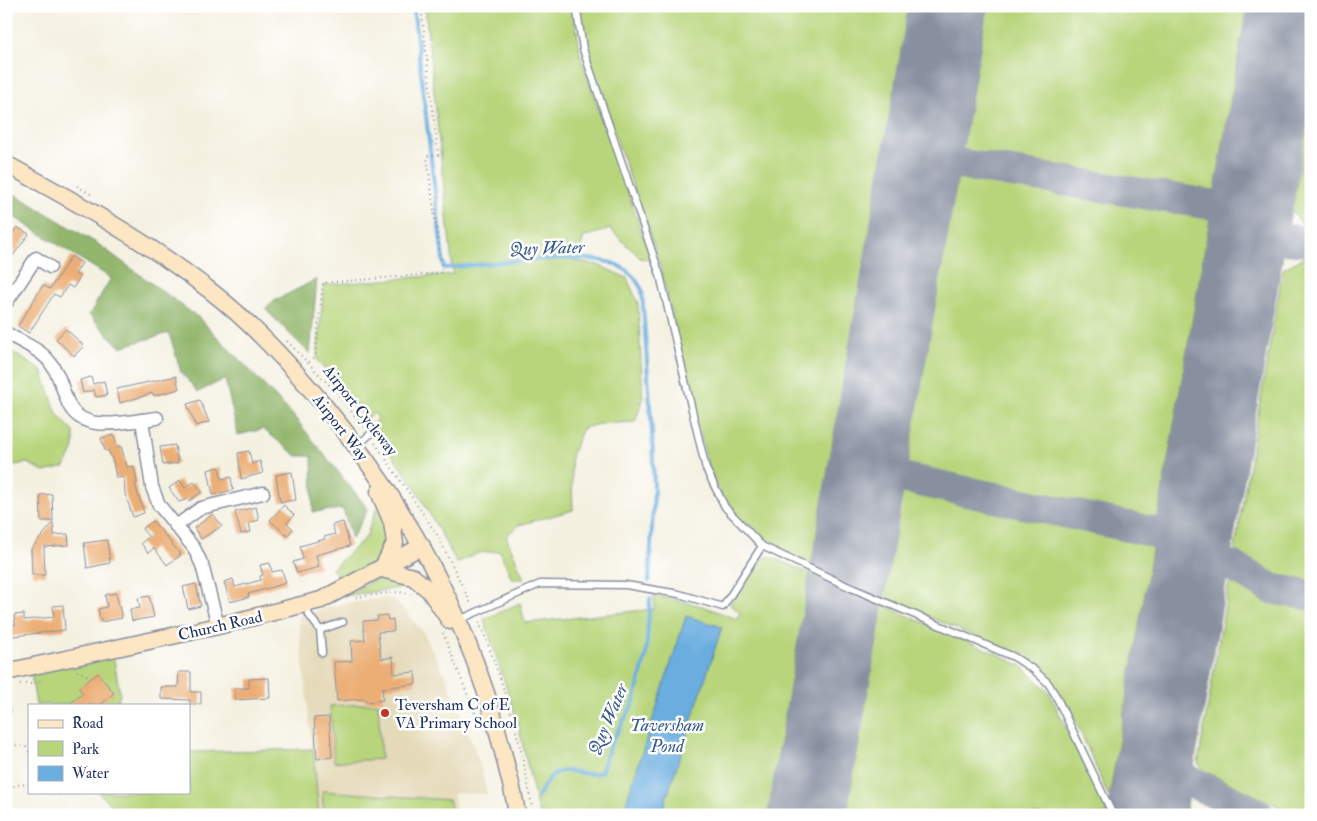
<svg xmlns="http://www.w3.org/2000/svg" width="1317" height="821" viewBox="0 0 1317 821" font-family="'IM FELL Double Pica',serif">
<style>
.built{fill:#e5daba}
.green{fill:#b8d57c;stroke:#6a826d}
.forest{fill:#92b66c;stroke:#567265}
.water{fill:#6baddf;stroke:#436e9e}
.lines{fill:none;stroke-linecap:round;stroke-linejoin:round}
.stream{stroke:#6baddf;stroke-width:4}
.taxiway{stroke:#8890a0;stroke-width:31}
.runway{stroke:#8890a0;stroke-width:79}
.building{fill:#ecae74}
.lane-casing{stroke:#8890a0;stroke-width:9}
.street-casing{stroke:#8890a0;stroke-width:15}
.secondary-casing{stroke:#8890a0;stroke-width:19}
.path{stroke:#8890a0;stroke-width:2;stroke-dasharray:1 4;stroke-linecap:butt}
.lane{stroke:#fff;stroke-width:6}
.street{stroke:#fff;stroke-width:12}
.secondary{stroke:#fce6c4;stroke-width:16}
.poi-dot{fill:#c8321e;stroke:#fff;stroke-width:2}
.labels{text-anchor:middle;stroke-width:5;stroke-linejoin:round;paint-order:stroke}
.street-label{font-size:16px;fill:#1b2f5e;stroke:#fff}
.poi-label{font-size:16px;fill:#1b2f5e;stroke:#fff;text-anchor:start}
.water-label{font-size:18px;font-style:italic;fill:#375b8b;stroke:#fff}
</style>
<rect width="100%" height="100%" fill="#fff"/>
<filter id="ink" filterUnits="userSpaceOnUse"><feTurbulence type="fractalNoise" baseFrequency=".02" numOctaves="2"/><feDisplacementMap in="SourceGraphic" scale="10" xChannelSelector="R" yChannelSelector="G"/><feConvolveMatrix kernelMatrix="1 2 1 2 8 2 1 2 1" color-interpolation-filters="sRGB"/></filter>
<filter id="wash" filterUnits="userSpaceOnUse"><feTurbulence type="fractalNoise" baseFrequency=".0096" numOctaves="4" result="noise"/><feDisplacementMap in="SourceGraphic" scale="20" xChannelSelector="R" yChannelSelector="G"/><feGaussianBlur stdDeviation="1.12" result="paint"/><feColorMatrix in="noise" values="0 0 0 0 0 0 0 0 0 0 0 0 0 0 0 0 0 1.4 0 .05"/><feComposite in="paint" operator="in"/></filter>
<g filter="url(#wash)">
<rect width="100%" height="100%" fill="#f4f1e1"/>
<polygon class="built" points="386,598 395,600 423,632 447,678 480,764 487,794 453,793 457,815 319,815 298,615 309,615 315,611 341,604"/>
<g class="green">
<polygon points="425,6 573,6 581,58 652,261 640,258 610,229 584,237 576,261 598,265 627,278 638,303 643,400 635,422 599,424 583,428 571,456 573,510 519,525 506,536 524,579 512,579 500,551 478,553 457,563 413,484 371,425 378,418 374,413 366,419 317,360 324,285 453,274"/>
<path d="M580,6H1247L1109,797C1094,765 1073,706 1050,681C1039,668 1025,659 1010,651L813,568L774,548L743,524L725,502L708,466L659,261L587,55Z"/>
<polygon points="1311,104 1311,228 1305,228 1292,211"/>
<polygon points="1303,258 1311,259 1311,815 1297,815 1204,771 1198,763 1283,269"/>
<polygon points="6,348 42,371 57,414 74,432 74,448 65,467 44,472 28,463 6,466"/>
<path d="M377,507C381,514 386,522 388,529C395,558 362,571 342,582L332,569L366,537Z"/>
<path d="M769,556L1004,657L1023,667L1049,692L1106,810L1105,815H539L517,720L484,619L520,603L525,623L654,609V595L702,606L737,619L740,612L730,605C740,588 749,562 769,556Z"/>
<polygon points="394,576 415,586 343,596 380,577"/>
<polygon points="113,655 120,694 116,705 36,705 31,673"/>
<polygon points="378,703 381,759 334,762 330,706"/>
<polygon points="313,749 319,815 113,815 113,807 98,792 189,792 189,752"/>
<polygon points="322,791 449,800 453,815 324,815"/>
</g>
<g class="forest">
<polygon points="6,189 98,244 199,318 291,413 368,509 352,539 343,509 313,512 312,456 297,456 263,429 238,435 225,379 198,392 181,372 169,333 120,347 89,315 111,278 6,212"/>
<polygon points="317,279 310,354 265,309 272,302"/>
</g>
<polygon class="water" points="686,616 722,627 661,815 622,815"/>
<g class="lines">
<g class="stream">
<path d="M413,6L444,268C483,265 587,249 619,266C631,272 636,279 642,290L652,433L654,491L649,581"/>
<path d="M538,797C542,791 545,782 551,777C562,763 587,779 601,772L610,745L634,702L646,655L650,599"/>
</g>
<g class="taxiway">
<polyline points="922,158 1251,211"/>
<path d="M1255,186C1256,204 1258,216 1271,229"/>
<path d="M1239,281C1251,238 1271,236 1311,242"/>
<polyline points="867,470 1195,541"/>
<polyline points="1232,566 1272,589 1311,595"/>
<path d="M1159,739C1160,757 1165,765 1179,776L1259,815"/>
<path d="M1146,813C1156,789 1165,782 1192,782"/>
</g>
<g class="runway">
<polyline points="807,815 948,6"/>
<polyline points="1146,815 1287,6"/>
</g>
</g>
<g id="blocks">
<g class="building">
<polygon points="17,227 29,234 6,265 6,243"/>
<polygon points="71,256 82,263 75,274 80,277 73,288 68,285 60,297 54,294 29,333 18,326 43,285 50,289"/>
<polygon points="66,329 84,346 74,356 56,339"/>
<polygon points="176,376 179,389 154,396 153,393 120,403 117,389"/>
<polygon points="91,377 93,384 104,381 107,395 96,397 94,390 83,393 80,380"/>
<polygon points="200,400 209,422 196,426 187,404"/>
<polygon points="114,435 117,447 121,446 127,467 134,466 137,483 135,484 144,513 133,517 125,494 124,477 116,478 113,461 108,450 105,451 101,438"/>
<polygon points="175,445 178,463 163,465 160,447"/>
<polygon points="249,451 252,464 260,461 263,473 241,479 238,453"/>
<polygon points="219,467 222,479 231,477 233,490 213,495 208,470"/>
<polygon points="292,472 296,500 280,502 276,475"/>
<polygon points="180,480 185,488 194,482 202,492 189,501 188,499 179,502 169,488"/>
<polygon points="52,494 53,521 41,521 40,495"/>
<polygon points="284,505 294,515 287,523 293,529 287,536 270,520"/>
<polygon points="256,507 259,520 249,523 251,532 241,534 235,512"/>
<polygon points="213,514 222,526 201,539 194,528"/>
<polygon points="153,521 181,555 167,565 154,548 148,553 141,543 149,537 142,529"/>
<polygon points="343,522 350,546 316,555 319,567 297,573 293,562 303,559 300,546 325,539 324,537 335,534 332,525"/>
<polygon points="53,523 54,535 68,534 69,545 44,547 45,575 32,575 31,549"/>
<polygon points="107,540 110,563 87,568 84,543"/>
<polygon points="270,563 272,572 282,570 286,583 248,594 249,597 230,602 224,582 233,579 235,587 261,580 260,576 263,575 260,565"/>
<polygon points="196,584 201,606 188,609 183,587"/>
<polygon points="116,593 122,618 101,622 98,609 107,607 105,595"/>
<polygon points="149,596 154,617 132,621 130,609 140,608 138,598"/>
<polygon points="63,605 65,630 6,637 6,625 15,625 14,615 24,614 24,620 54,617 53,606"/>
<polygon points="387,615 388,620 393,619 394,631 378,632 381,659 393,657 394,674 415,672 416,684 382,688 383,700 366,702 365,699 337,701 334,662 352,661 351,641 365,640 363,621 378,620 377,616"/>
<polygon points="179,672 191,672 191,692 201,692 201,704 190,704 190,700 161,699 161,687 178,687"/>
<polygon points="98,673 114,693 100,705 68,705 83,693 78,688"/>
<polygon points="269,678 270,698 235,700 235,688 249,688 249,679"/>
<polygon points="329,717 332,757 317,759 314,718"/>
</g>
</g>
</g>
<g filter="url(#ink)">
<use href="#blocks" fill-opacity="0" stroke="#8890a0" stroke-width="1"/>
<g class="lines">
<g class="lane-casing">
<g id="lane">
<polyline points="576,6 583,49 660,275 706,469 725,507 762,546 847,586 1014,657 1034,670 1048,683 1056,696 1113,815"/>
<polyline points="358,445 375,430"/>
<polyline points="306,605 309,615 320,630 322,653"/>
<polyline points="459,620 540,584 626,585 679,594 723,607 762,546"/>
<polyline points="320,630 343,622"/>
<polyline points="6,711 7,711"/>
</g>
</g>
<g class="street-casing">
<g id="street">
<polyline points="6,303 36,258 50,267"/>
<path d="M6,333C19,341 40,349 49,361C59,373 62,388 68,403C81,432 118,423 142,420L152,487L159,505L194,548L202,565L218,626"/>
<polyline points="142,420 157,418"/>
<polyline points="176,526 201,508 263,493"/>
</g>
</g>
<g class="secondary-casing">
<g id="secondary">
<path d="M6,164C76,202 145,240 208,289C249,320 285,359 318,398C407,504 473,625 505,760C509,778 515,796 517,815"/>
<polyline points="379,492 392,522 395,543 382,569"/>
<polyline points="382,569 413,577 429,590 450,621"/>
<polyline points="6,672 218,626 321,600 422,546"/>
</g>
</g>
<g class="path">
<polyline points="77,186 92,195"/>
<polyline points="287,341 335,391 364,427"/>
<polyline points="309,362 315,356 323,283 442,273 427,156 438,155 421,6"/>
<polyline points="375,443 438,536 471,604"/>
<polyline points="356,597 398,592 411,594"/>
<path d="M479,622C504,683 524,749 533,815"/>
<polyline points="443,633 480,726"/>
<polyline points="77,671 89,676"/>
<polyline points="20,684 33,684 44,679"/>
<polyline points="6,744 26,747 29,752"/>
<polyline points="38,792 61,795 64,792"/>
<polyline points="6,793 15,785 29,784"/>
</g>
<use href="#lane" class="lane"/>
<use href="#street" class="street"/>
<use href="#secondary" class="secondary"/>
</g>
</g>
<circle class="poi-dot" cx="385" cy="713" r="5"/>
<g class="labels">
<g class="street-label">
<text transform="translate(361 410) rotate(52)" y="6">Airport Cycleway</text>
<text transform="translate(341 427) rotate(52)" y="6">Airport Way</text>
<text transform="translate(220 625) rotate(-13)" y="6">Church Road</text>
</g>
<g class="poi-label">
<text x="395" y="710">Teversham C of E<tspan x="395" dy="18">VA Primary School</tspan></text>
</g>
<g class="water-label">
<text transform="translate(547 248) rotate(-2)" y="6">Quy Water</text>
<text transform="translate(608 719) rotate(-67)" y="6">Quy Water</text>
<text x="667" y="731">Taversham<tspan x="667" dy="21">Pond</tspan></text>
</g>
</g>
<rect width="1317" height="821" fill="none" stroke="#fff" stroke-width="25"/>
<rect x="28" y="704" width="162" height="90" fill="#ffffff" stroke="#a4acbf"/>
<rect x="38" y="720" width="25" height="8" fill="#fce6c4" stroke="#a4acbf"/>
<text x="72" y="728" font-size="15" fill="#1b2f5e">Road</text>
<rect x="38" y="741" width="25" height="15" fill="#b8d57c" stroke="#a4acbf"/>
<text x="72" y="754" font-size="15" fill="#1b2f5e">Park</text>
<rect x="38" y="766" width="25" height="15" fill="#6baddf" stroke="#a4acbf"/>
<text x="72" y="778" font-size="15" fill="#1b2f5e">Water</text>
</svg>
